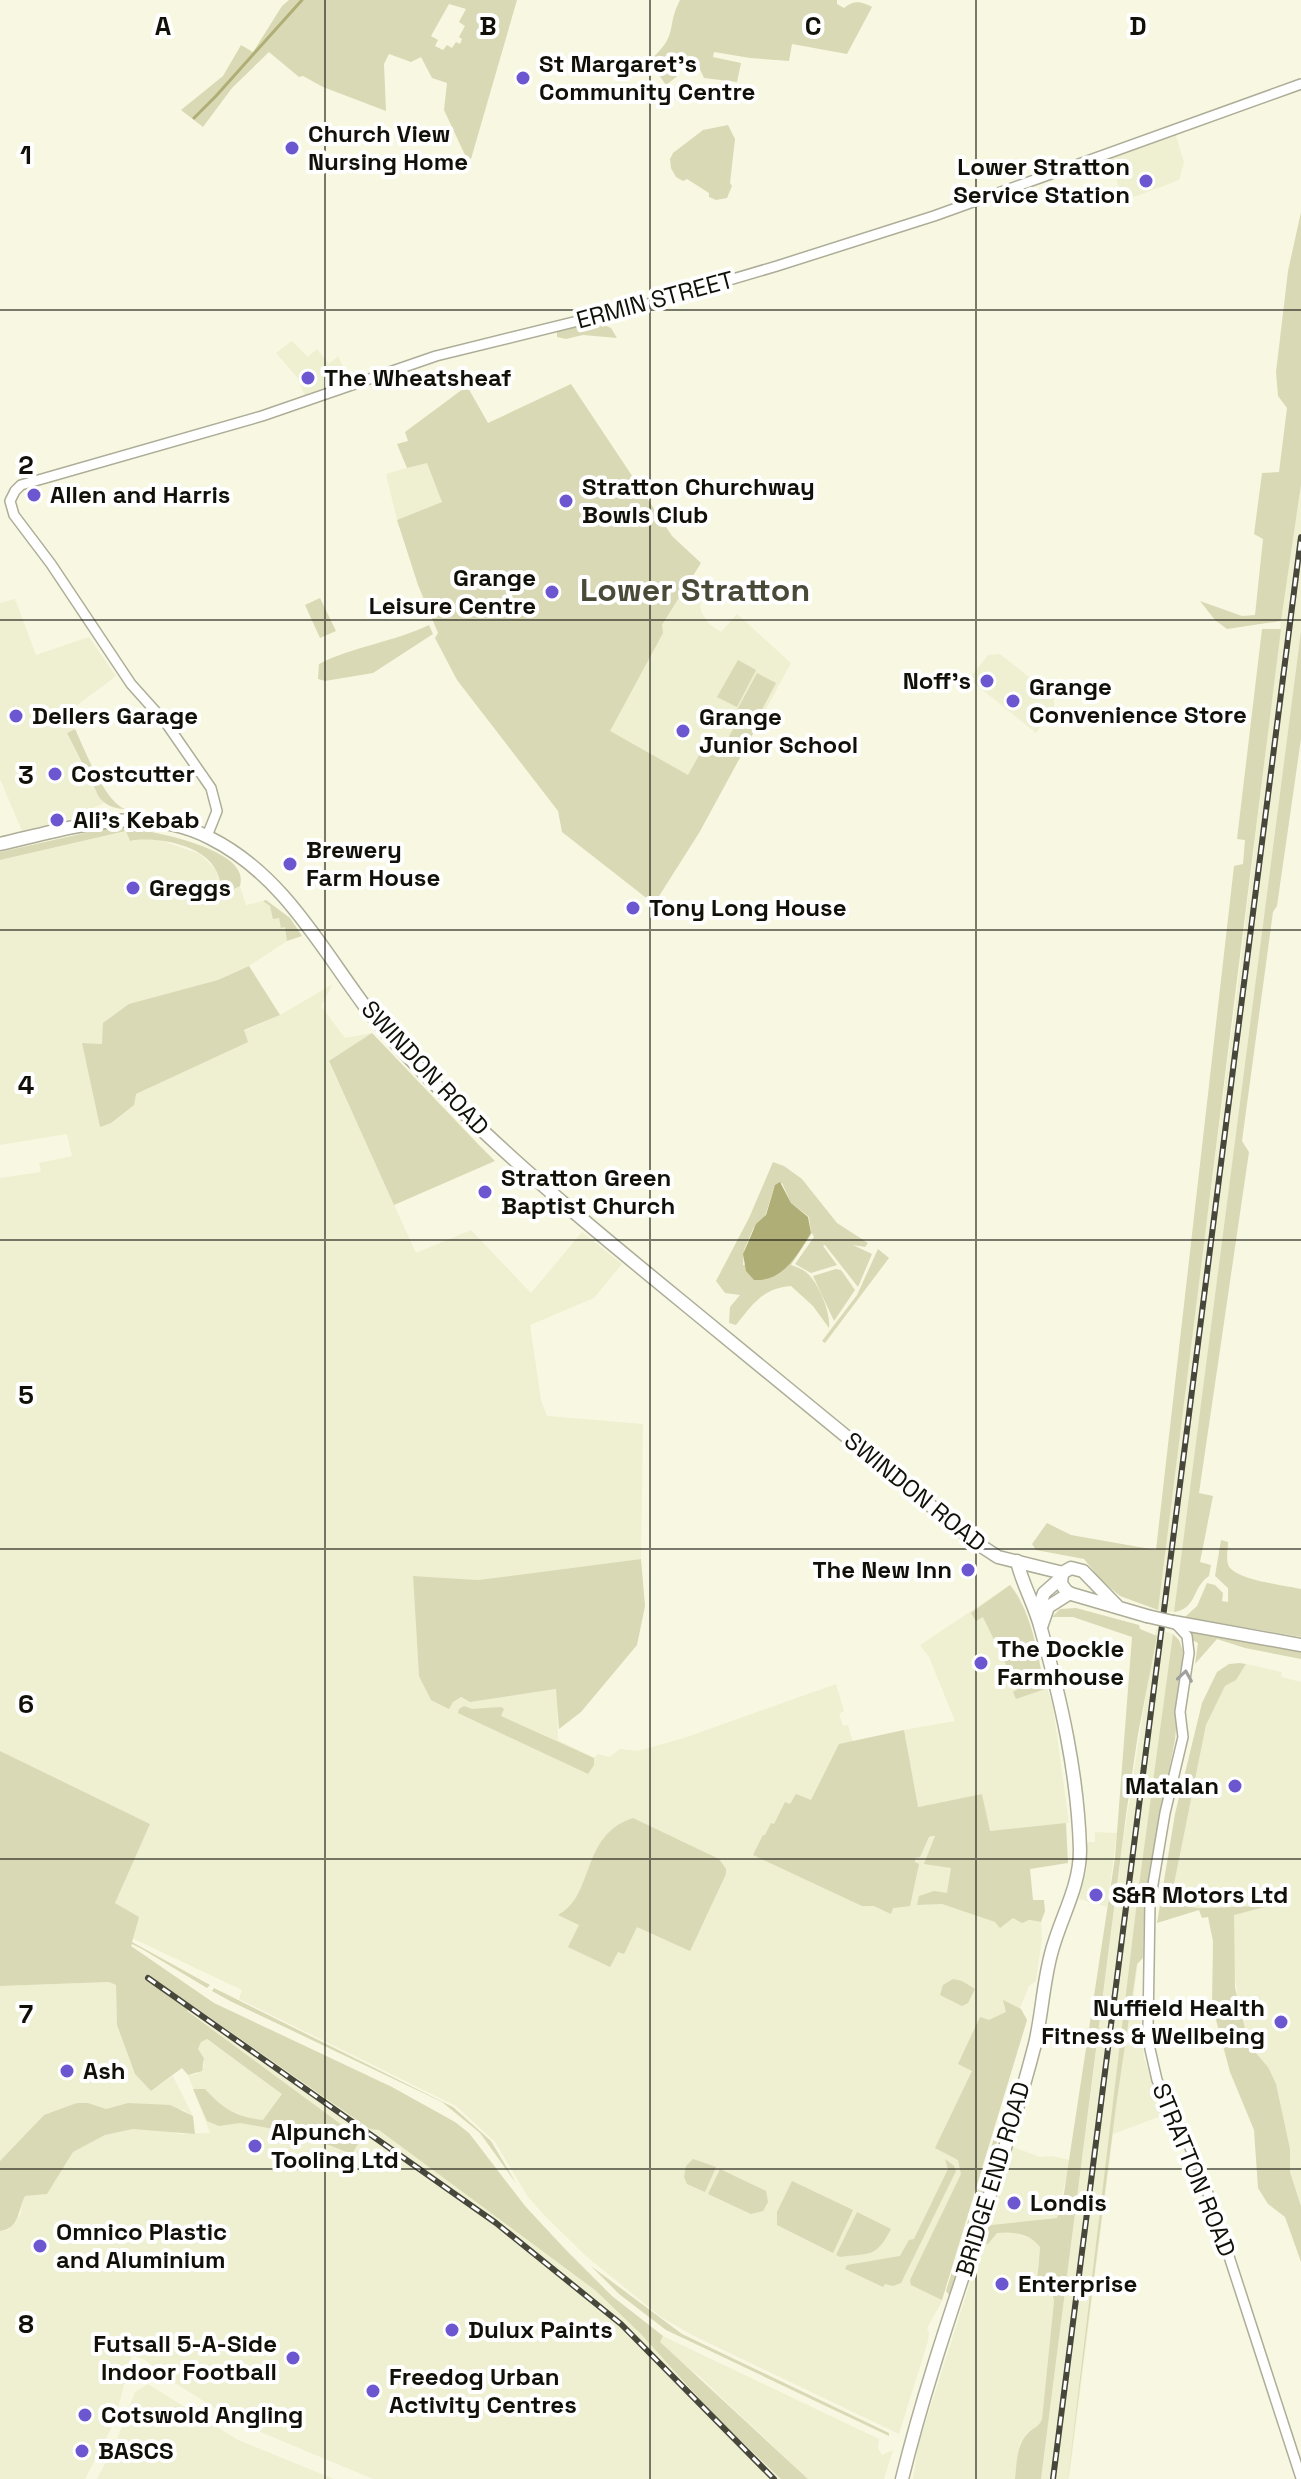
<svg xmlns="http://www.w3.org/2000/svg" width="1301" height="2479" viewBox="0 0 1301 2479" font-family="'Space Grotesk',sans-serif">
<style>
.built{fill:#efefd1}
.green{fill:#d9d9b5;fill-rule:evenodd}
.water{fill:#afae76}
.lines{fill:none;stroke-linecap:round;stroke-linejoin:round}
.stream{stroke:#afae76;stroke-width:3}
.minor-casing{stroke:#adad98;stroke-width:12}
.major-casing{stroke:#adad98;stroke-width:15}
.minor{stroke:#fff;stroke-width:9}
.major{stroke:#fff;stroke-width:12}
.rail-casing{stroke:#47473c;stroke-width:6}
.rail{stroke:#fff;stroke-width:3;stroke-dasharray:9;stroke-linecap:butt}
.major-bridge-casing{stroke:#adad98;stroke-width:15;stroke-linecap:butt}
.major-bridge{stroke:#fff;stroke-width:12}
.oneway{stroke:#a0a09d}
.grid{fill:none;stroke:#111109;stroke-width:2;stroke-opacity:0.55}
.poi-dot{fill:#6d57d1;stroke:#fff;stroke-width:3}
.labels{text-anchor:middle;stroke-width:8;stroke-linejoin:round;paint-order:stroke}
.poi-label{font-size:24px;font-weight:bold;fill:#111109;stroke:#fff;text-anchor:start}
.street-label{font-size:24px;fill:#111109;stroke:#fff}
.district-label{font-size:32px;font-weight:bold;fill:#4a4a38;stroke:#fff}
.grid-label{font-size:26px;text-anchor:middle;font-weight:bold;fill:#111109;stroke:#fff;stroke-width:8;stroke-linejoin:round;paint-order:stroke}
</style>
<rect width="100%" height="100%" fill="#f8f8e2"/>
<g class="built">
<polygon points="1175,133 1184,162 1179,180 1123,201 1110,159"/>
<polygon points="292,341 308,357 317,349 329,364 338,356 348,377 305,396 297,377 276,353"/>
<polygon points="427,462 442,502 397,520 386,474"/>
<polygon points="1301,485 1301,631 1174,1612 1158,1610 1172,1485 1238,983 1281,621"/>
<polygon points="688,585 708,587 700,604 701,611 708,623 721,632 737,614 791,663 699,833 571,804 662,625"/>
<polygon points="15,599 36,655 89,637 116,676 67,713 75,729 67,733 90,782 104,803 86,811 82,816 22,831 0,779 0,603"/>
<polygon points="1000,654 1054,697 1054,708 1036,733 969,679 988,655"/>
<polygon points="127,831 130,841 154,838 200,854 216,870 221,890 234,889 240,886 246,905 263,901 270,906 285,927 287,941 249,966 218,980 143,1001 102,1044 82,1043 100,1127 136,1094 247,1042 244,1031 280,1015 333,984 321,1006 345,1038 372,1033 329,1062 416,1253 471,1230 531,1293 582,1232 622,1264 594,1298 530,1325 541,1400 547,1416 643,1424 641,1559 478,1580 413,1576 419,1676 470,1702 557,1689 558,1740 594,1758 598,1754 610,1757 620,1749 638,1751 684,1738 836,1684 844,1711 839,1714 843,1726 848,1725 882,1843 989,1831 982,1794 917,1807 904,1730 955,1721 929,1657 920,1645 1010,1585 1018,1595 1053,1707 1069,1823 990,1831 950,1894 917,1905 942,1904 995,1922 1013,1918 1041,1922 1042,1938 1036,1981 1029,1986 1020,2008 1027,2020 941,2303 927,2328 929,2333 928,2341 899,2434 692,2335 661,2317 587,2257 545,2216 528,2197 495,2142 456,2106 239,1999 242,1990 132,1938 138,1917 115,1903 150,1824 0,1751 0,1178 41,1172 39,1163 72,1156 67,1134 0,1145 0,860"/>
<polygon points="1156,1629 1173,1634 1175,1638 1132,2012 1140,2012 1144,2058 1164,2115 1113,2134 1069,2479 1041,2479 1123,1841"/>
<polygon points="1246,1664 1282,1672 1281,1677 1301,1682 1301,2206 1290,2172 1290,2149 1268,2067 1249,2045 1239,2008 1226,1907 1199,1908 1170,1904 1206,1725 1225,1686 1236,1680"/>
<polygon points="1095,1832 1117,1833 1107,1907 1079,1899 1087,1869 1086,1842 1095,1842"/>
<polygon points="148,1968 505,2182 537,2220 785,2479 373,2479 239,2423 173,2382 145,2360 132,2355 114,2423 85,2479 0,2479 0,2231 8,2230 15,2223 21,2213 20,2204 25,2196 47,2194 73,2152 105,2135 133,2129 168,2130 179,2134 210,2133 188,2075 197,2074 204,2066 204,2058 198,2049 201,2042 206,2039 282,2093 265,2127 297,2133 352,2154 361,2139 142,1981"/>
<polygon points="109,1982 116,1985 117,2025 135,2074 151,2091 173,2076 193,2116 183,2110 128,2103 106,2109 88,2103 44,2115 0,2161 0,1986"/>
<polygon points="1013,2147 1040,2157 1052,2156 1070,2160 1057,2218 991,2225 989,2223"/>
<polygon points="1011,2231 1038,2242 1040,2247 1038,2266 1054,2301 1042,2419 1038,2426 1028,2432 1020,2443 1015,2479 913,2479 918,2446 982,2245 988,2244 997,2232"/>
<polygon points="663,2336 879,2439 878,2448 882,2455 893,2450 884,2479 808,2479 700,2377 666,2350 660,2342"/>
<polygon points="148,2384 238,2440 334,2479 97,2479 116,2442 135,2392"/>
</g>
<g class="green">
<path d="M289,0H517L471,159L465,155L444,110L447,83L432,78L421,57L411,62L389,54L384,64L386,111L323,87L303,76L299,77L269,52L232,88L203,127L181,110L223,76L241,45L253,52L282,6ZM449,4L466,9L459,22L465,26L459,37L462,39L460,44L456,42L452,48L447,45L443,50L435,46L438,40L431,36Z"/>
<path d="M680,0H837V4L844,8C853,0 861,1 872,7L847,54L792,44L789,61L750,58L714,52L713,57L741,63L737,82L704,78L697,63L675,62L680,74L666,85L649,61C680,34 665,29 680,0Z"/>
<polygon points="728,125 735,139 730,183 732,186 727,198 716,200 709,197 709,193 687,179 683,181 676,177 671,168 670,159 673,153 703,130"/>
<polygon points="1301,212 1301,485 1281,621 1227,629 1215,620 1200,601 1242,616 1255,615 1263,539 1254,534 1262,473 1279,472 1287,408 1278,396 1276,372 1288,271"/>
<polygon points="597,322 611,328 617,338 583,335 566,339 557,337 557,332"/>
<polygon points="571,384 672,536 701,563 662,625 663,633 610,731 688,775 706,743 721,751 737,722 755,730 699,833 654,904 562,832 558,811 457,680 435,638 438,633 418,585 397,520 442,502 427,463 407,468 397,444 408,441 405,432 467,386 488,423"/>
<polygon points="320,598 336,631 320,638 305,605"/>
<path d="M429,625L433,634L373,673L325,681L318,679L319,664C354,646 394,642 429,625Z"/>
<polygon points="1262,629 1281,629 1158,1610 1120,1596 1101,1580 1084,1559 1036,1550 1032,1544 1047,1523 1071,1535 1156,1550 1234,866 1243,864 1245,840 1237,839"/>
<path d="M1301,631V739L1277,906L1273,912L1242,1141L1249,1152L1199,1493L1213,1496L1200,1562L1211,1565L1209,1576C1192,1587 1197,1609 1174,1612Z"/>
<polygon points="738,660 756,670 737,707 717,697"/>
<polygon points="757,673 776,683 756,721 737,710"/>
<path d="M75,729C85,750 104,801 125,809C114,809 105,805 99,797L67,733Z"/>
<path d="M116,826C141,829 253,847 240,886L230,891H222C220,883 219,874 214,867C200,844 154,836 130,841L126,831L0,860V852Z"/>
<polygon points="266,900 290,918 302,936 287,941 285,927 281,928 279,918 273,919 270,906 263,901"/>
<polygon points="249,966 280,1015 244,1030 248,1042 136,1094 134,1105 111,1123 100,1127 82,1043 102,1044 103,1023 129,1004 218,980"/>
<polygon points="372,1033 477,1143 495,1161 394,1205 329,1061"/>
<path d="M773,1162L784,1166L802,1179L837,1223L868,1243L865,1247L853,1245L872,1254L858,1287L825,1245L823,1246L837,1265L811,1273L795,1264L814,1237L812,1233L791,1265C796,1267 804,1269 808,1274C819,1284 831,1313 829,1328L813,1306L791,1286C763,1288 753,1304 736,1325L729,1323L730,1307L740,1295L725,1293L716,1281L749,1218ZM782,1183L791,1203L809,1217L811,1233L796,1254L743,1265L744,1250L753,1229L765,1216L774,1188Z"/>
<polygon points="878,1249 889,1258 825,1343 822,1341 857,1295"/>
<polygon points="836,1269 841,1270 855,1290 834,1321 813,1276"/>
<path d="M1221,1540L1228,1542C1228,1549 1225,1562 1230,1568C1242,1581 1284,1585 1301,1589V1637L1185,1617L1197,1606L1207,1583L1215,1585L1223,1593L1222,1601L1228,1602V1588L1215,1576Z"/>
<polygon points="641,1559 645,1606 637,1645 581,1712 559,1729 556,1689 470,1702 461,1697 453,1702 449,1709 431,1700 419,1676 413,1576 478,1580"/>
<path d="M1010,1585C1032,1612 1038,1656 1045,1689L1016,1699L1013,1692L1018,1689L983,1617L976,1621L971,1613Z"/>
<path d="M1076,1608L1139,1625L1140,1629L1157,1636L1138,1734L1126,1815L1041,2479H1015C1017,2464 1016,2445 1028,2433C1034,2427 1038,2428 1042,2419L1054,2301L1052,2293L1043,2290L1037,2283L1040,2247C1030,2234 1012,2231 997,2233L988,2244L982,2245L989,2222L991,2225L1057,2218L1064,2193L1115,1858L1132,1637L1073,1617H1052L1060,1609Z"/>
<polygon points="1191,1630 1244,1642 1301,1651 1301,1659 1245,1648 1217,1639 1195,1664 1198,1643 1192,1640"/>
<polygon points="1173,1634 1179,1640 1183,1651 1175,1740 1151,1861 1144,1921 1143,1958 1137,1964 1116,2106 1068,2479 1138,1893"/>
<polygon points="1240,1663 1246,1664 1236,1680 1225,1686 1206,1725 1170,1904 1199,1908 1268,1906 1234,1915 1235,1988 1249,2045 1268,2067 1276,2084 1290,2149 1290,2172 1301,2206 1301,2262 1285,2217 1268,2204 1258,2188 1254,2130 1230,2072 1212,2005 1213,1941 1208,1917 1202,1918 1199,1910 1157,1923 1175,1814 1202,1703 1217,1672 1229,1664"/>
<polygon points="464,1706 472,1709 501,1707 504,1709 501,1716 594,1758 594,1765 588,1774 586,1773 458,1713 459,1709"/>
<polygon points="904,1730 918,1807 982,1794 990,1831 1066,1823 1068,1863 1030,1869 1033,1900 1044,1900 1045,1911 1041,1922 1029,1920 1022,1923 1013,1918 1000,1928 995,1922 942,1904 917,1905 919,1896 934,1891 947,1893 951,1868 924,1864 935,1836 929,1837 920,1857 915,1858 915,1862 919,1864 910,1906 893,1908 891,1914 874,1906 862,1906 753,1855 763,1835 765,1835 771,1823 774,1824 785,1802 790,1804 796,1794 811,1800 839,1744"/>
<path d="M0,1751L150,1824L115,1903L139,1917L132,1942L210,1985L207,1988L142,1949L132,1944L131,1946L214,2003L392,2087L455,2122L469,2133L525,2206L565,2249L612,2296L663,2336L660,2342L808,2479H781L714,2415L641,2334L595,2290L379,2130L370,2129L192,2005L187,2011L361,2139L352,2154L297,2133L240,2123L219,2126L207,2121L193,2089H205C223,2109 236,2117 263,2120L282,2094L207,2039L201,2042L198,2049L204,2058L202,2071L188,2075L182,2068L151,2091L135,2074L117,2025L116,1985L109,1982L0,1986Z"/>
<path d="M633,1818L719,1859L726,1869V1874L690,1951L637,1927L624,1954L618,1952L610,1967L568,1947L579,1925L558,1915C595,1896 580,1835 633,1818Z"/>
<polygon points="953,1979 962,1981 975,1989 968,2003 962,2006 940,1995 943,1985"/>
<polygon points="214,1988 453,2107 491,2141 516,2183 480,2133 442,2102 230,2001 212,1991"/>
<polygon points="1003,2000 1021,2009 1027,2020 942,2300 911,2285 910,2280 961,2174 958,2160 935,2148 972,2071 958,2064 980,2017 989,2020 1006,2012"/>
<path d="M77,2103H88L106,2109L128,2103L170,2105L193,2116L195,2134L133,2129L105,2135L73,2152L47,2194L25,2196C17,2210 21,2228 0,2231V2161L44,2115Z"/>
<polygon points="995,2135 999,2136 993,2154 995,2155 950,2296 946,2291"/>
<polygon points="693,2159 716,2167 705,2192 687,2184 684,2177 686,2166"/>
<polygon points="945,2159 954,2166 956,2171 901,2283 893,2286 885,2284 883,2287 845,2269 847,2265 900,2256 909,2240 914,2239 948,2169"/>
<polygon points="720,2169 766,2191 768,2202 763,2211 751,2214 708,2194"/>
<polygon points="792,2181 853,2210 833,2253 777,2225 777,2212"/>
<path d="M857,2212L891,2229C876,2258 870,2253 840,2257L836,2255Z"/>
<polygon points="591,2266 682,2334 889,2433 889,2436 666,2330 619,2294"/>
</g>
<path class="water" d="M780,1182L791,1203L808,1217L811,1233C797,1255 783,1282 754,1280L746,1271L743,1254L756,1224L766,1215L775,1185Z"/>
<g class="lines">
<polyline class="stream" points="194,118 216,96 302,0"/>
<g class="minor-casing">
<g id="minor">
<polyline points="207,836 217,811 211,788 166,723 131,684 51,564 14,515 10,501 15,491 21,485 262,416 436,356 655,302 777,266 934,216 1301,84"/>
<polyline points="1176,1624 1187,1636 1189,1653 1180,1712 1183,1737 1165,1813 1150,1902 1148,2028 1150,2049 1157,2080 1193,2154 1212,2204 1301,2478"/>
</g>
</g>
<g class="major-casing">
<g id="major">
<path d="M0,844C70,828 142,803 210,838C284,875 322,950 370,1013C398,1048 429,1079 461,1110C532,1179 609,1242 686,1305C782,1384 878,1463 975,1542L998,1557L1063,1573"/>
<polyline points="1119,1608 1083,1571 1071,1568 1062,1573 1061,1584 1068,1593 1147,1616"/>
<polyline points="1037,1613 1044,1593 1061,1578"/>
<polyline points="1173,1622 1301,1645"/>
<polyline points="1041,1627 1048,1607 1070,1593"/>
<path d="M902,2479C938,2332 997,2191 1035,2044C1042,2014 1043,1984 1051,1954C1060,1918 1080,1888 1080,1850C1078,1775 1061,1700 1041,1629C1035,1605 1022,1584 1017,1561"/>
</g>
</g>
<use href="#minor" class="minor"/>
<use href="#major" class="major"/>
<g class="rail-casing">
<g id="rail">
<polyline points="148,1978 496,2223 621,2324 774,2479"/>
<polyline points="1053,2479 1301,537"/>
</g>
</g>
<use href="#rail" class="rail"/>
<g class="major-bridge-casing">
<polyline id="major-bridge" points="1147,1616 1173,1622"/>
</g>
<use href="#major-bridge" class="major-bridge"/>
</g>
<defs><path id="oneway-chevron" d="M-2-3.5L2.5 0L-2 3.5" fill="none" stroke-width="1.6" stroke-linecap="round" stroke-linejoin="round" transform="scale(2)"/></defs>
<use class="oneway" href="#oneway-chevron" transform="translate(1185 1676) rotate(-81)"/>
<path class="grid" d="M325,0V2479M650,0V2479M976,0V2479M0,310H1301M0,620H1301M0,930H1301M0,1240H1301M0,1549H1301M0,1859H1301M0,2169H1301"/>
<g class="poi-dot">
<circle cx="523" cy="78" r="8"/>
<circle cx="292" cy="148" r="8"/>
<circle cx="1146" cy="181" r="8"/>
<circle cx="308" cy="378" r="8"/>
<circle cx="34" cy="495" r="8"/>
<circle cx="566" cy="501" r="8"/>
<circle cx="552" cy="592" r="8"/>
<circle cx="987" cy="681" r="8"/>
<circle cx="1013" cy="701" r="8"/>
<circle cx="16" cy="716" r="8"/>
<circle cx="683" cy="731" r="8"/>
<circle cx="55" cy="774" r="8"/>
<circle cx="57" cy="820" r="8"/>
<circle cx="290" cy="864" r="8"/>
<circle cx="133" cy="888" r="8"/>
<circle cx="633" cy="908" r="8"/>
<circle cx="485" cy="1192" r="8"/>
<circle cx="968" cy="1570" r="8"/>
<circle cx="981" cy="1663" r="8"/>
<circle cx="1235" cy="1786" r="8"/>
<circle cx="1096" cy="1895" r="8"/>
<circle cx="1281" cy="2022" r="8"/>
<circle cx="67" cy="2071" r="8"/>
<circle cx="255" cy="2146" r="8"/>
<circle cx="1014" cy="2203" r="8"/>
<circle cx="40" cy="2246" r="8"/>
<circle cx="1002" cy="2284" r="8"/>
<circle cx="452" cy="2330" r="8"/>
<circle cx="293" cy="2358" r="8"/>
<circle cx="373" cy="2391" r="8"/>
<circle cx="85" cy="2415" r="8"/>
<circle cx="82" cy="2451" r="8"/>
</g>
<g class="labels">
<g class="poi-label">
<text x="539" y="72">St Margaret's<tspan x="539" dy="28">Community Centre</tspan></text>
<text x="308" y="142">Church View<tspan x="308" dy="28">Nursing Home</tspan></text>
<text x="1130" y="175" text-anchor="end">Lower Stratton<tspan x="1130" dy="28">Service Station</tspan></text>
<text x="324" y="386">The Wheatsheaf</text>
<text x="582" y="495">Stratton Churchway<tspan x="582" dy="28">Bowls Club</tspan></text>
<text x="50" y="503">Allen and Harris</text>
<text x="536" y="586" text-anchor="end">Grange<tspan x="536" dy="28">Leisure Centre</tspan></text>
<text x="971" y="689" text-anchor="end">Noff's</text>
<text x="1029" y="695">Grange<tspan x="1029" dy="28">Convenience Store</tspan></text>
<text x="32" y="724">Dellers Garage</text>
<text x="699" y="725">Grange<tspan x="699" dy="28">Junior School</tspan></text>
<text x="71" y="782">Costcutter</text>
<text x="73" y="828">Ali's Kebab</text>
<text x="306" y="858">Brewery<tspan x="306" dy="28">Farm House</tspan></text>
<text x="149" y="896">Greggs</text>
<text x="649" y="916">Tony Long House</text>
<text x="501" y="1186">Stratton Green<tspan x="501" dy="28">Baptist Church</tspan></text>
<text x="952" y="1578" text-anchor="end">The New Inn</text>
<text x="997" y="1657">The Dockle<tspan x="997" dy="28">Farmhouse</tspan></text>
<text x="1219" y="1794" text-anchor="end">Matalan</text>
<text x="1112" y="1903">S&amp;R Motors Ltd</text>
<text x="1265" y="2016" text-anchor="end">Nuffield Health<tspan x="1265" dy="28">Fitness &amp; Wellbeing</tspan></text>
<text x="83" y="2079">Ash</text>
<text x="271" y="2140">Alpunch<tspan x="271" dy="28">Tooling Ltd</tspan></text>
<text x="1030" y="2211">Londis</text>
<text x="56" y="2240">Omnico Plastic<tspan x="56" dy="28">and Aluminium</tspan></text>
<text x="1018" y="2292">Enterprise</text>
<text x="468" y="2338">Dulux Paints</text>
<text x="277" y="2352" text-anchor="end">Futsall 5-A-Side<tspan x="277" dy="28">Indoor Football</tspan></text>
<text x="389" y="2385">Freedog Urban<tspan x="389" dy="28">Activity Centres</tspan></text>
<text x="101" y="2423">Cotswold Angling</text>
<text x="98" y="2459">BASCS</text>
</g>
<g class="street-label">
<text transform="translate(655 300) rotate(-15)" y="8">ERMIN STREET</text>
<text transform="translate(425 1068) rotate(47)" y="8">SWINDON ROAD</text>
<text transform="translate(915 1492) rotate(39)" y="8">SWINDON ROAD</text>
<text transform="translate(1194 2170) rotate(68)" y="8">STRATTON ROAD</text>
<text transform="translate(993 2179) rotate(-73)" y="8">BRIDGE END ROAD</text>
</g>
<g class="district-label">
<text x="695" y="601">Lower Stratton</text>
</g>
</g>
<g class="grid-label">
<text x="163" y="35">A</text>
<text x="488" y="35">B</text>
<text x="813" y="35">C</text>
<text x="1138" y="35">D</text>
<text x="26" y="164">1</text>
<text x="26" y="474">2</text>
<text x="26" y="784">3</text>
<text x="26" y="1094">4</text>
<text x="26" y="1404">5</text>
<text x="26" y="1713">6</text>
<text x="26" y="2023">7</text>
<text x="26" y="2333">8</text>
</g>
</svg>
